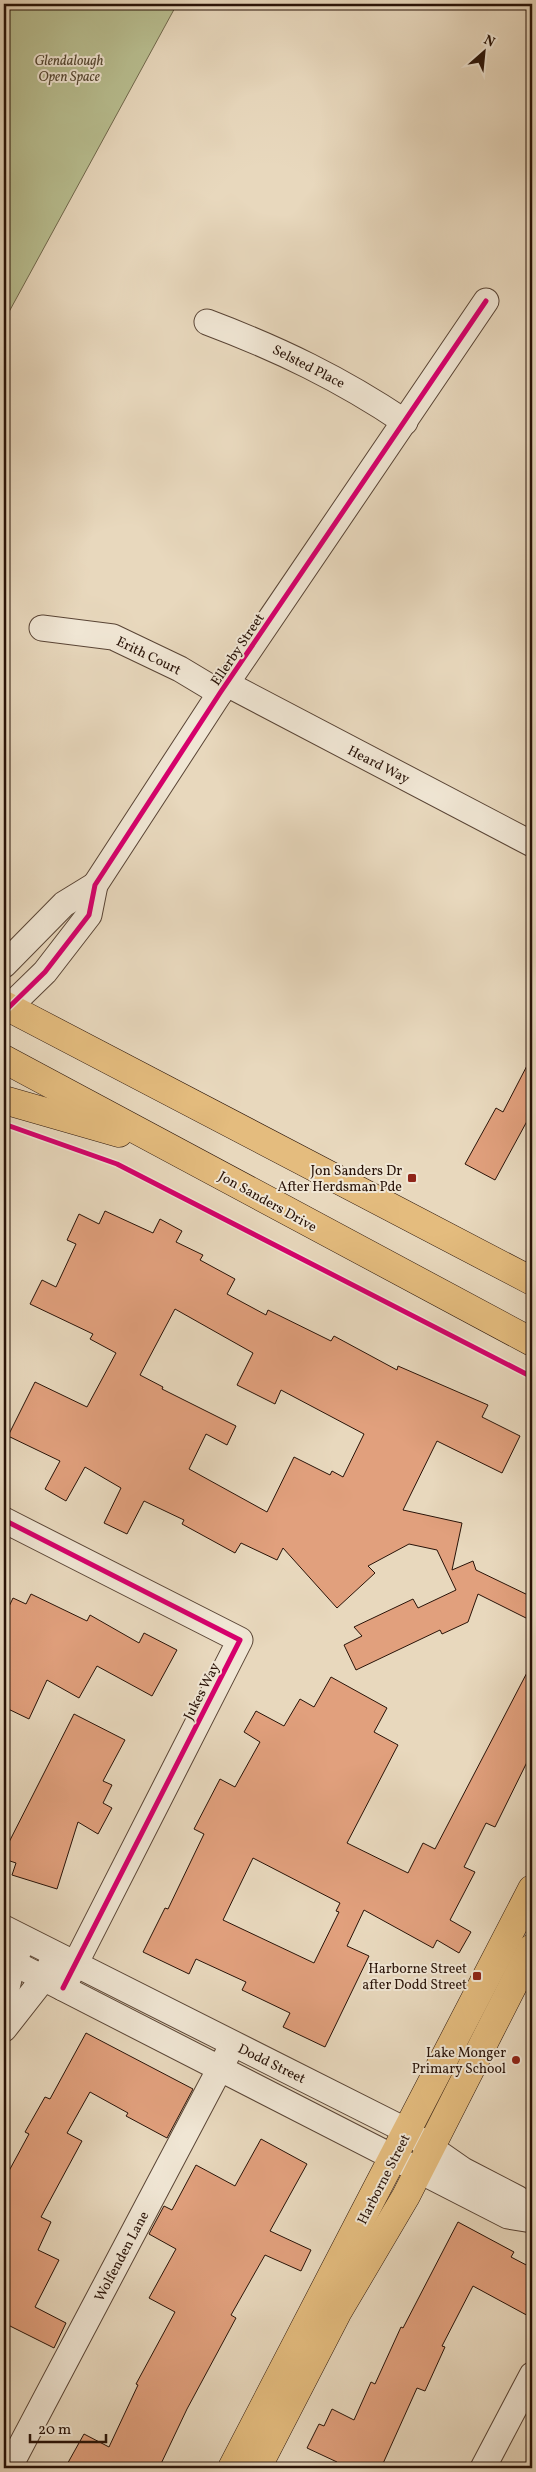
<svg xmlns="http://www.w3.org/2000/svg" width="536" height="2472" viewBox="0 0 536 2472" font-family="Vollkorn,serif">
<rect width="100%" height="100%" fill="#e8d8bd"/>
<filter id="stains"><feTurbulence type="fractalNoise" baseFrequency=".004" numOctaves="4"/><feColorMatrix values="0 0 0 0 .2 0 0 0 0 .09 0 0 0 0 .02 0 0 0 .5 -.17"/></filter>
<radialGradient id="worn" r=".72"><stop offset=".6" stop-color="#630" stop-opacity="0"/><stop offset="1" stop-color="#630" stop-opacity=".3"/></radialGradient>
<polygon fill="#b8be90" stroke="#70684c" points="4,4 177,4 4,321"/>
<g fill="#e1a07d" stroke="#291308" fill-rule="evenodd">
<polygon points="532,1056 532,1112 495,1180 465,1164 496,1108 503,1112"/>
<path d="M105 1211 153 1233 160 1219 182 1231 176 1242 203 1255 200 1260 235 1279 227 1294 266 1315 268 1310 331 1341 334 1336 397 1370 398 1366 488 1405 482 1417 520 1436 502 1473 437 1441 403 1510 462 1523 452 1570 473 1561 476 1570 532 1597V1621L478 1594 468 1622 442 1634 440 1630 356 1670 344 1645 362 1636 354 1627 413 1599 418 1608 456 1590 437 1550 409 1544 368 1566 375 1573 337 1608 283 1548 277 1560 241 1543 235 1553 182 1524 184 1520 144 1501 127 1534 104 1523 121 1488 85 1467 66 1501 45 1489 60 1461 8 1436 35 1382 87 1407 116 1353 90 1339 93 1334 30 1304 42 1280 56 1287 76 1244 67 1240 79 1214 99 1224ZM175 1309 253 1353 237 1385 275 1404 281 1390 364 1434 343 1477 332 1471 330 1475 294 1457 267 1512 189 1469 206 1434 227 1445 236 1426 162 1389 163 1387 140 1375Z"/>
<polygon points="31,1594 87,1621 90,1615 139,1643 144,1633 177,1650 152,1696 97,1666 79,1698 47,1680 29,1719 4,1707 4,1617 13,1598 26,1604"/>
<path d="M532 1663V1752L495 1827 486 1823 464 1867 475 1872 450 1920 471 1932 459 1953 437 1940 433 1948 364 1910 347 1946 369 1956 325 2047 283 2027 290 2013 242 1990 246 1982 196 1959 189 1974 143 1952 165 1908 168 1909 204 1834 194 1829 220 1779 235 1787 260 1742 244 1732 256 1711 284 1726 300 1699 314 1707 331 1677 387 1708 374 1732 398 1745 347 1843 408 1873 423 1843 435 1849ZM253 1858 340 1903 336 1911 339 1912 314 1963 223 1920Z"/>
<polygon points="74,1714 125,1740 103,1781 112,1785 103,1803 112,1808 98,1834 78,1822 57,1889 12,1875 16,1863 4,1859 4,1852"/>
<polygon points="86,2033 193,2089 167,2138 126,2116 128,2113 90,2092 67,2133 82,2141 41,2217 51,2222 38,2250 59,2260 35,2307 66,2323 54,2348 4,2323 4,2180 29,2134 25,2132 45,2097 50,2099"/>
<polygon points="261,2139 307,2164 270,2231 311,2250 301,2271 265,2255 231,2315 236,2318 187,2409 159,2468 65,2468 84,2434 109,2447 138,2385 136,2384 175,2312 149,2298 176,2249 149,2234 164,2206 172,2210 196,2165 235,2186"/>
<polygon points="458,2222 514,2252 511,2257 532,2268 532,2318 473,2286 442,2346 445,2347 425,2391 417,2388 381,2468 335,2468 337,2462 307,2448 319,2424 324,2426 332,2409 354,2420 371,2382 375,2384 401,2327 403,2328"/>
</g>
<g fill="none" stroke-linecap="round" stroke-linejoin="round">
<defs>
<g id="minor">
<path d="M207 322C279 349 341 379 405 422"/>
<polyline points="42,628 113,637 180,669 220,693"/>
<polyline points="227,684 532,844"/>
<polyline points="4,965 64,904 95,885"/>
<polyline points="9,1007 45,972 89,915 95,885 220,693 486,301"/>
<polyline points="4,1520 240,1640 63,1988"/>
<polyline points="4,1928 407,2131 463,2170 517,2198 532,2211"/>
<polyline points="4,1958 508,2216 532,2220"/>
<polyline points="4,2001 13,1962 20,1948"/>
<polyline points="4,2029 44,1978 51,1964"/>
<polyline points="9,2468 227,2055"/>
<polyline points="483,2468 532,2375"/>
</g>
<g id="major">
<polyline points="4,1005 532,1281"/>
<polyline points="4,1059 532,1342"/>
<polyline points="4,1100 119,1133"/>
<polyline points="232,2468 532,1889"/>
<polyline points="257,2468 337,2313 406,2196 532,1948"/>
</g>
</defs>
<use href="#minor" stroke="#594435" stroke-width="27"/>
<use href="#major" stroke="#291308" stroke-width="29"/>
<use href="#minor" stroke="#f0e6d4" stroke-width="25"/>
<use href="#major" stroke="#e4bc7e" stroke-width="28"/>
<defs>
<g id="cycleway">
<polyline points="4,1012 45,972 89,915 95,885 220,693 486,301"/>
<polyline points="4,1124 117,1164 532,1377"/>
<polyline points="4,1520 240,1640 63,1988"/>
</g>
</defs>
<use href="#cycleway" stroke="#f0e6d4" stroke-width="8"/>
<use href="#cycleway" stroke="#d6006c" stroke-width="5"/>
</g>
<g fill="#8f2418" stroke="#f0e6d4" stroke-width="2">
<rect x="407" y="1173" width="10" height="10" rx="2.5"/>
<rect x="472" y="1971" width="10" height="10" rx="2.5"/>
<circle cx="516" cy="2060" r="5"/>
</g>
<g text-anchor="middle" stroke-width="4" stroke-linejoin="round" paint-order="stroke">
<g font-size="14" font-style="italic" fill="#544631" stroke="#f0e6d4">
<text x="69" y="65">Glendalough<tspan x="69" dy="16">Open Space</tspan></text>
</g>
<g font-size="14" fill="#291308" stroke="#f0e6d4">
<text transform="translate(309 366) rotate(27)" y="5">Selsted Place</text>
<text transform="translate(237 649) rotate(-56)" y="5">Ellerby Street</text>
<text transform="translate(149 655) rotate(26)" y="5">Erith Court</text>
<text transform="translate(379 764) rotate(27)" y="5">Heard Way</text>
<text transform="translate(268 1201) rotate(29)" y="5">Jon Sanders Drive</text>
<text transform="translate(201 1691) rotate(-63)" y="5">Jukes Way</text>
<text transform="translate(272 2063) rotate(26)" y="5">Dodd Street</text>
<text transform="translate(383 2179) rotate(-63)" y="5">Harborne Street</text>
<text transform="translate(121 2256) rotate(-62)" y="5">Wolfenden Lane</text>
</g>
<g font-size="14" fill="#291308" stroke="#f0e6d4" text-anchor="end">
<text x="402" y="1175">Jon Sanders Dr<tspan x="402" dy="16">After Herdsman Pde</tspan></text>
<text x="467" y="1973">Harborne Street<tspan x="467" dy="16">after Dodd Street</tspan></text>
<text x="506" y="2057">Lake Monger<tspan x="506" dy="16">Primary School</tspan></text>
</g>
</g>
<rect width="536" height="2472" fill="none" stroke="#e8d8bd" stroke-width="20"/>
<rect x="5" y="5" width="526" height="2462" fill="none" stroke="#291308" stroke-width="2.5"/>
<rect x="10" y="10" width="516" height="2452" fill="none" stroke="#291308"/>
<g transform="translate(484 52) rotate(27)" stroke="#f0e6d4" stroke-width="4" paint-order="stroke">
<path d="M0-4L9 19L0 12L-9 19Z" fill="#291308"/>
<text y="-8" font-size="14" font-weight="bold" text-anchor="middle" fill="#291308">N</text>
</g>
<path d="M30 2434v8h76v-8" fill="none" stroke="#291308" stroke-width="2.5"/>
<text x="38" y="2434" font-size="15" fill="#291308" stroke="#f0e6d4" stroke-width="4" paint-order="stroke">20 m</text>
<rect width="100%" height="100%" filter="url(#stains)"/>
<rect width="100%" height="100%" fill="url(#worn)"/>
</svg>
